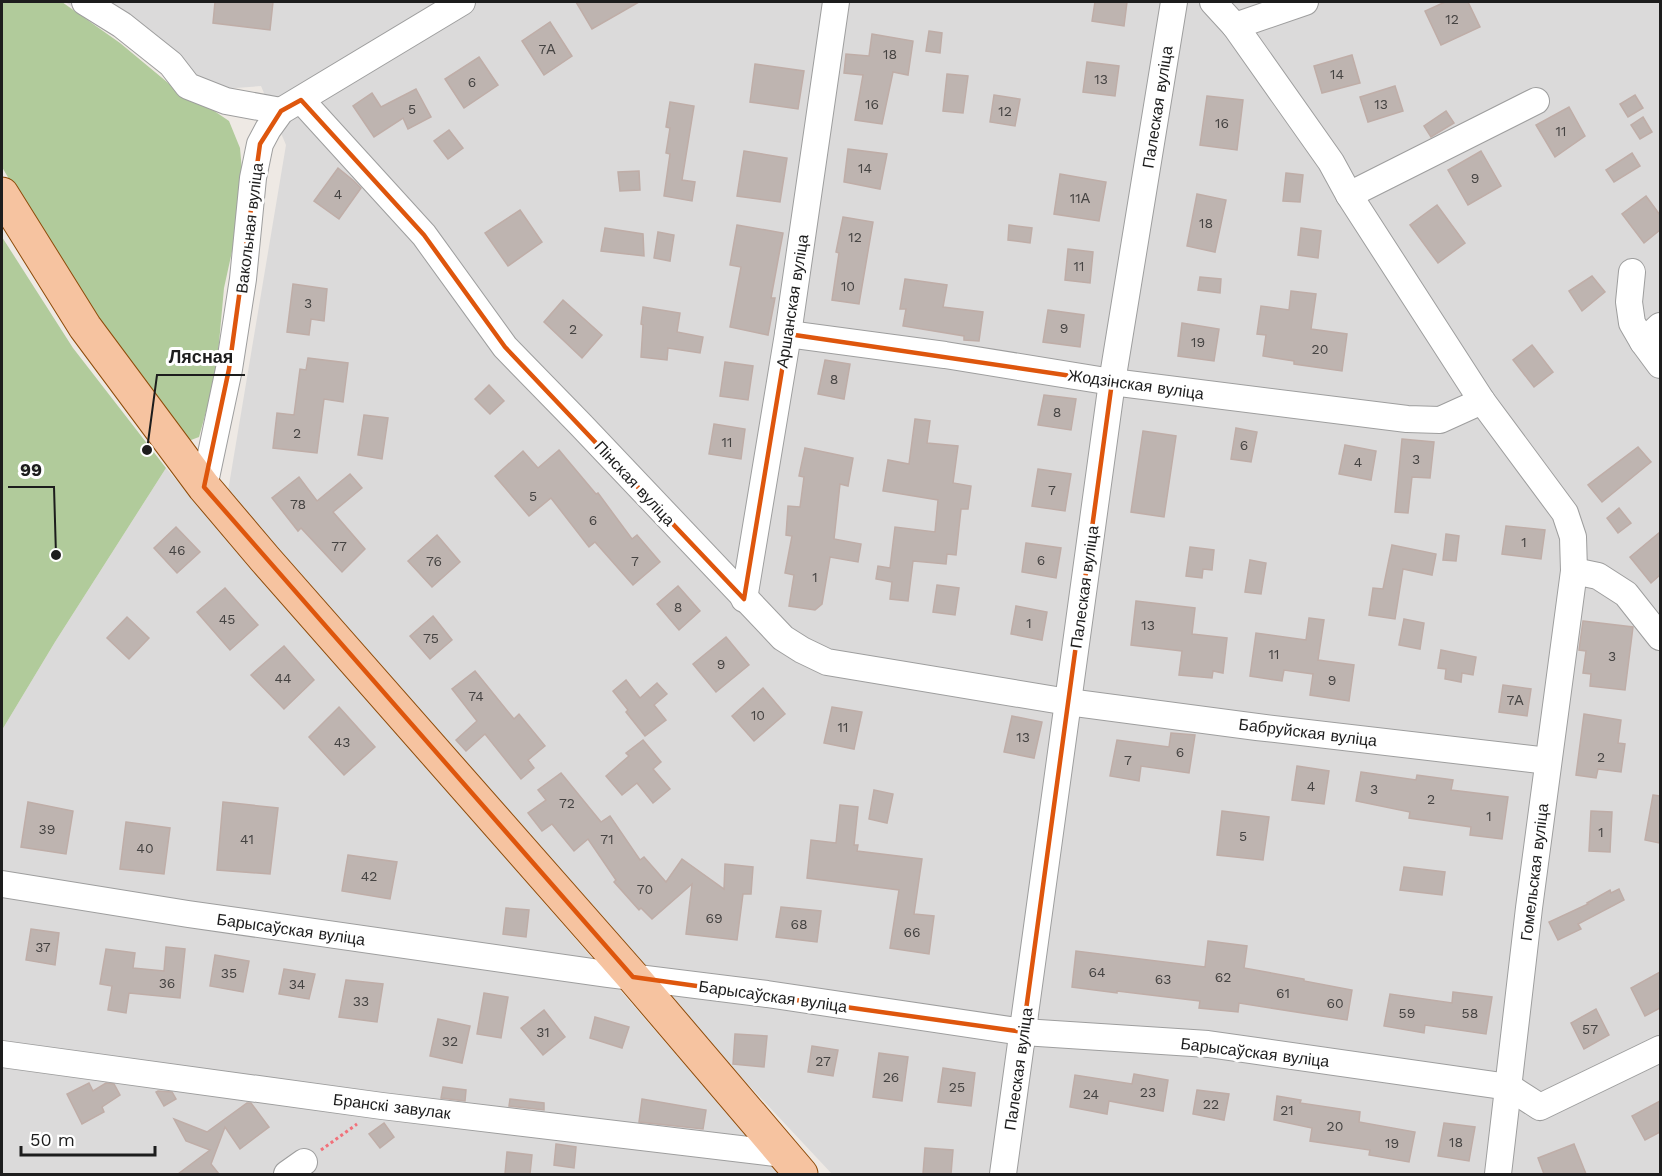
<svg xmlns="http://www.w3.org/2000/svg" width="1662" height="1176" viewBox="0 0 1662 1176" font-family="'Work Sans',sans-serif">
<rect width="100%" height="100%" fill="#eee9e4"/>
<g fill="#dbdada">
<polygon points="65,2 1660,2 1660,1174 832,1174 668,999 228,491 286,145 261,86 209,90 190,83"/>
<polygon points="166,468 780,1174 2,1174 2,730 55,642"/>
</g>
<g fill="#b1cb9b">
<polygon points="2,2 62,2 120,43 173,87 204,104 229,121 240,148 243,183 238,224 224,288 216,376 199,437 191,440 180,434 97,330 2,167"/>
<polygon points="2,237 73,348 166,468 55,642 2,730"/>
</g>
<g fill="#beb4b0" stroke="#bfada7" stroke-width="1.5">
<polygon points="215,2 273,2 270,30 213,23"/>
<polygon points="576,2 639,2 592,29"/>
<polygon points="1095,2 1127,2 1124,26 1092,21"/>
<polygon points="1445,2 1468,2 1480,27 1441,45 1425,11"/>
<polygon points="550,22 572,56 544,75 522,41"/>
<polygon points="929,31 942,33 940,53 926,51"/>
<polygon points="872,34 913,41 908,75 893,72 882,124 855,120 863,75 844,73 846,54 869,56"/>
<polygon points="1352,55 1360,83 1322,93 1314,66"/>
<polygon points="479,57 498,85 464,108 445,79"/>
<polygon points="1087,62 1119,66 1115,96 1083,92"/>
<polygon points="755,64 804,71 798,109 750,102"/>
<polygon points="947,74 968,76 963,113 943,111"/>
<polygon points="1395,86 1403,111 1368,122 1360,97"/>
<polygon points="416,89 431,117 408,129 403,118 374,137 353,106 372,93 381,107"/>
<polygon points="994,95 1020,99 1015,126 990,122"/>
<polygon points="1635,95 1643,108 1628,117 1620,104"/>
<polygon points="1207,96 1243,100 1237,150 1200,145"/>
<polygon points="670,102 694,106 682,180 695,182 692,201 664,196 670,154 666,153 670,128 666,127"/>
<polygon points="1569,107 1585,136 1555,157 1536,125"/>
<polygon points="1446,111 1454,123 1431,137 1424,126"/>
<polygon points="1643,117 1652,132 1640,139 1631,125"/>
<polygon points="449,130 463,148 448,159 434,141"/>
<polygon points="848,149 887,154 880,189 844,182"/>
<polygon points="744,151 787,158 780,202 737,196"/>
<polygon points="1481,151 1501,186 1468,205 1448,170"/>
<polygon points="1632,153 1640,166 1614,182 1606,170"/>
<polygon points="338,168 354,181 361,188 339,219 314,201"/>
<polygon points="639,171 640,190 620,191 618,172"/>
<polygon points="1286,173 1303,175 1300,202 1283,201"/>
<polygon points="1060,174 1106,182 1099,221 1054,214"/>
<polygon points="1197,194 1226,200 1215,252 1187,246"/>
<polygon points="1646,196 1660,215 1660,230 1644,243 1622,214"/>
<polygon points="1437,205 1465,243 1438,263 1410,225"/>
<polygon points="520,210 542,242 508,266 485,233"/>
<polygon points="843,217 873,222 859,304 832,300 839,253 836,252"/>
<polygon points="737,225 783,233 771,298 775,298 768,335 730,327 741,267 730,265"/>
<polygon points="1009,225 1032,228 1030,243 1008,240"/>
<polygon points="605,228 643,234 644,256 601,251"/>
<polygon points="1301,228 1321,231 1318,258 1298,255"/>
<polygon points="658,232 674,235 670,261 654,258"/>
<polygon points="1068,249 1093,252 1090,283 1065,280"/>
<polygon points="1592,276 1605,292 1582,311 1569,291"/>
<polygon points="1200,277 1221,279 1220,293 1198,290"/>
<polygon points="905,279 947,285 943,307 983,312 979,341 964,340 964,336 903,326 906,309 900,309"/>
<polygon points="293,284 327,289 324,321 311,319 309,335 287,332"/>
<polygon points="1291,291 1316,294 1311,329 1347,334 1342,371 1294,364 1294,361 1263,356 1266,335 1257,334 1261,306 1289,310"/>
<polygon points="563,300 602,335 582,358 544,322"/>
<polygon points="643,307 680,313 677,332 703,337 700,353 668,348 667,360 641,357 643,325 641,324"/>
<polygon points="1048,310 1084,315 1080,347 1043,342"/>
<polygon points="1182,323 1219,329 1214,361 1178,356"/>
<polygon points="1532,345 1553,372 1534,387 1513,360"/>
<polygon points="308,358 348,363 343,402 324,399 317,453 273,448 277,413 294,415 300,369 306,370"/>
<polygon points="825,360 850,364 844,399 818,394"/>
<polygon points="725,362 753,366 748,400 720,396"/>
<polygon points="489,385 504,401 490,414 475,399"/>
<polygon points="1044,395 1076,399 1071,430 1038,425"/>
<polygon points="364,415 388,418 382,459 358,455"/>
<polygon points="915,419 930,421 927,443 958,446 953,483 971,486 968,509 961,509 956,555 947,554 946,564 913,561 908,601 890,599 892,582 876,579 878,566 890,568 895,527 935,532 938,500 883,491 888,460 909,464"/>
<polygon points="714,424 745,429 741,459 709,454"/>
<polygon points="1236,428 1257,432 1251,462 1231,459"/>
<polygon points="1143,431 1176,436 1164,517 1131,512"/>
<polygon points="1402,439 1434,442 1430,478 1412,477 1408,513 1395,512"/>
<polygon points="1345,445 1376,451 1371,480 1339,474"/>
<polygon points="1638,447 1651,462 1602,502 1588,485"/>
<polygon points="805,448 853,458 848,486 840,484 834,539 861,544 858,562 830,557 822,604 815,610 789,606 794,575 785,573 792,536 786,535 788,506 800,507 804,477 799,476"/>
<polygon points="559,450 596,494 598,493 632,539 637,535 660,562 633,585 595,542 589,547 551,498 529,516 495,476 523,451 538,468"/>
<polygon points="1038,469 1071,474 1065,511 1032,506"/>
<polygon points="350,474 362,488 333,512 365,549 342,572 301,528 298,531 272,498 299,477 317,501"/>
<polygon points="1619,508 1631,523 1618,533 1607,518"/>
<polygon points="1506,526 1545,530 1541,559 1502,554"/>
<polygon points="176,527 200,552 177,573 154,548"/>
<polygon points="1660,532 1660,575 1651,583 1630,557"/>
<polygon points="1446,534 1459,536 1456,561 1443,560"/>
<polygon points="437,535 460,562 432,587 408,561"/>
<polygon points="1026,543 1061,548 1056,578 1022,572"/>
<polygon points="1392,545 1436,554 1432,575 1403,569 1395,619 1369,615 1373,588 1383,589"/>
<polygon points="1190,547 1214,550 1212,570 1203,569 1202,578 1186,576"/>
<polygon points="1250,560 1266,563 1261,594 1245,592"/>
<polygon points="937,585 959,588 955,615 933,612"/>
<polygon points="678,586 700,611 679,630 657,604"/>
<polygon points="225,588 258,625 230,650 197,612"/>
<polygon points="1136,601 1195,608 1192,634 1227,638 1223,673 1213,671 1212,678 1179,675 1182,651 1131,645"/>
<polygon points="1016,606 1047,612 1042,640 1011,634"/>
<polygon points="433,616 452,640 430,659 410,636"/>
<polygon points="127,617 149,638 129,659 107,638"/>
<polygon points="1309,618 1324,620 1318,660 1354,665 1349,701 1310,695 1313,674 1284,670 1282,681 1250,676 1256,633 1306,640"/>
<polygon points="1404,619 1424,623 1420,649 1399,645"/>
<polygon points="1583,621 1633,627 1625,690 1590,686 1591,674 1583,673 1586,651 1579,650"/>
<polygon points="726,637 749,665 716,692 693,664"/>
<polygon points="284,646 314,680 284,709 251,675"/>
<polygon points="1441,650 1476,657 1473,675 1462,673 1461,682 1445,679 1446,669 1438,668"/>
<polygon points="475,671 514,719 519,714 545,746 528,760 534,768 521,779 485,734 466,751 456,740 477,721 452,689"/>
<polygon points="626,680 640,698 657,683 667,694 654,705 666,720 645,736 626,712 628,710 613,691"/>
<polygon points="1503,685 1531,689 1527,716 1499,712"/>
<polygon points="763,688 785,714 754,741 732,716"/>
<polygon points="339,707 375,747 344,775 309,737"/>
<polygon points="832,707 862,712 854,749 824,743"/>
<polygon points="1584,714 1621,720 1618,743 1625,744 1621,772 1598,769 1596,778 1576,775"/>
<polygon points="1012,716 1042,722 1034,758 1004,752"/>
<polygon points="1171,733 1195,735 1189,773 1141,766 1139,781 1110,776 1117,740 1169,747"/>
<polygon points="643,740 661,762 653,769 670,789 653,803 637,783 622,795 606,776 629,756 626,753"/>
<polygon points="1297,766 1329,771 1324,804 1292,800"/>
<polygon points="1361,772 1416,780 1417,775 1453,780 1451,790 1508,797 1502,839 1470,835 1471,827 1409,818 1410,812 1356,801"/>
<polygon points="561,773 601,822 610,816 640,860 644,857 666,882 682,859 724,889 725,864 753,867 751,894 743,894 737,940 686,934 692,884 652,919 641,908 639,910 614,882 616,880 588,839 574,851 552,824 542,831 528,813 546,800 538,790"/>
<polygon points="874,790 893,794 887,823 869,819"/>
<polygon points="1653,795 1660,796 1660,843 1645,840"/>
<polygon points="28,802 73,811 66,854 21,847"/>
<polygon points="223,802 278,808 270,874 217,870"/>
<polygon points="840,805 858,807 854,845 858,845 857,851 922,859 914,914 934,916 929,954 890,948 899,890 807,878 811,840 836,843"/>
<polygon points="1222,811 1269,817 1263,860 1217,855"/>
<polygon points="1591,811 1612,812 1610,852 1589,851"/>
<polygon points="126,822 170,828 164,874 120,869"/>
<polygon points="348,855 397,862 390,899 342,891"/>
<polygon points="1404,867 1445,872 1442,895 1400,890"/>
<polygon points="1619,889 1624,900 1578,924 1581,929 1558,940 1549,922 1588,904 1587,903 1610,890 1611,893"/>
<polygon points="781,907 821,911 817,942 776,937"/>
<polygon points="506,908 529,910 526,937 503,934"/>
<polygon points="31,929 59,933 55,965 26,960"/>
<polygon points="1208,941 1247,946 1244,968 1304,979 1304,981 1352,990 1347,1020 1239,1003 1238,1012 1199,1008 1200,1001 1117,991 1117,993 1072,987 1076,951 1205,967"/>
<polygon points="166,947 185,949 180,998 129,993 126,1013 108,1010 112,986 100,984 106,949 135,953 133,968 164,971"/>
<polygon points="215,955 249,961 243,992 210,986"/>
<polygon points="284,969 315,974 309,999 279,994"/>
<polygon points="1660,972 1660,1008 1645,1016 1631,988"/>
<polygon points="346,980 383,984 377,1022 339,1017"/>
<polygon points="1453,992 1492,997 1486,1034 1425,1025 1424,1033 1384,1026 1390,994 1452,1003"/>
<polygon points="484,993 508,997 501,1038 477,1034"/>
<polygon points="1596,1009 1609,1035 1584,1049 1571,1023"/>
<polygon points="544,1010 565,1037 543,1055 521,1028"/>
<polygon points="595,1017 629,1027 622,1048 590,1038"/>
<polygon points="438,1019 470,1026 462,1063 430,1056"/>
<polygon points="735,1034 767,1036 764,1067 733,1064"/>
<polygon points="812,1046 838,1050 833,1076 808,1072"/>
<polygon points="879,1053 908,1057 902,1101 873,1097"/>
<polygon points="943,1068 975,1073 971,1106 938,1102"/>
<polygon points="1134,1074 1168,1080 1163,1111 1109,1101 1107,1114 1070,1107 1075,1075 1132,1084"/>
<polygon points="89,1083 93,1091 106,1083 114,1084 120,1095 102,1107 104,1112 82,1124 67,1094"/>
<polygon points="443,1087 466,1090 465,1101 441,1098"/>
<polygon points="1197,1090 1229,1094 1224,1120 1193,1114"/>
<polygon points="158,1091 172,1092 176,1099 164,1106 156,1092"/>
<polygon points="1277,1096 1301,1100 1300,1103 1360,1112 1359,1122 1415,1132 1409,1162 1369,1155 1370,1150 1310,1141 1312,1128 1274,1120"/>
<polygon points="510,1099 544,1103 544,1110 509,1106"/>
<polygon points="642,1099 706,1110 703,1129 639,1122"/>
<polygon points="1660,1101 1660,1132 1645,1140 1632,1116"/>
<polygon points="247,1103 251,1103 269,1127 240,1149 225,1127 211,1164 219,1174 178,1174 210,1150 186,1141 174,1119 207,1132"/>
<polygon points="384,1123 394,1137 380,1148 369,1134"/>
<polygon points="1444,1123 1475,1127 1469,1161 1438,1156"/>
<polygon points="556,1144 576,1147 574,1168 554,1165"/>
<polygon points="1574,1144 1586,1174 1544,1174 1538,1158"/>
<polygon points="925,1148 953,1150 951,1174 923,1174"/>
<polygon points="507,1152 532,1155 530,1174 505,1174"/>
</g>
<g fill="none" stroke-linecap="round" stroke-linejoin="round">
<defs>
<g id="minor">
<polyline points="85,2 122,25 171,64 188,86 226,101 281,111"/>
<polyline points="1213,2 1235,26 1331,162 1349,195 1482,401 1565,513 1573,537 1574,571 1529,908 1498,1174"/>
<polyline points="1235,26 1305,2"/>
<polyline points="301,100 424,235 505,347 581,425 783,638 802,650 827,662 1068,702 1257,727 1548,761"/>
<polyline points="1349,195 1536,101"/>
<polyline points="1632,272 1629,302 1632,323 1643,342"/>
<polyline points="1660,326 1643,342 1660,365"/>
<polyline points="788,334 945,355 1112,382 1407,419 1440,420 1482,401"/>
<polyline points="204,487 229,369 243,279 253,178 260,144 268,129 281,111 462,2"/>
<polyline points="1574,571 1598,576 1626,594 1660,637"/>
<polyline points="744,599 788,334 836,2"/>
<polyline points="2,884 188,914 607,974 767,994 1023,1032 1208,1044 1509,1087 1540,1107 1660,1049"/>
<polyline points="2,1054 382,1106 783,1154"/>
<polyline points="287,1174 304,1162"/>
<polyline points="1003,1174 1112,382 1174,2"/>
</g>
<polyline id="major" points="2,194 85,327 204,487 265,559 633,977 801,1174"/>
</defs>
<use href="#minor" stroke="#9e9e9e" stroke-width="28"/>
<use href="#major" stroke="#8e4b09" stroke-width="35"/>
<polyline stroke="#f1717a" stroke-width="3" stroke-dasharray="3 3" stroke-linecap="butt" points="321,1150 357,1124"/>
<use href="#minor" stroke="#fff" stroke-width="26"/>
<use href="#major" stroke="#f6c3a0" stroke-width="33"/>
</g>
<path fill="none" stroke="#de560d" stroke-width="4.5" stroke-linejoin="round" d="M301 100 424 235 505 347 744 599 788 334 1112 382 1023 1032 633 977 204 487 229 369 260 144 281 111Z"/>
<g text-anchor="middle" stroke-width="6" stroke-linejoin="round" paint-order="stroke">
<g font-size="14" fill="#454342">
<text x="1452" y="24">12</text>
<text x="547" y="54">7А</text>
<text x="890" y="59">18</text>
<text x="1337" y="79">14</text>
<text x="1101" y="84">13</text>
<text x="472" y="87">6</text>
<text x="872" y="109">16</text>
<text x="1381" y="109">13</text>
<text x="412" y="114">5</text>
<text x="1005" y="116">12</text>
<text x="1222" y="128">16</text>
<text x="1561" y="136">11</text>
<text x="865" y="173">14</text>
<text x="1475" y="183">9</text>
<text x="338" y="199">4</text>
<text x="1080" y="203">11А</text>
<text x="1206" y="228">18</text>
<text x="855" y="242">12</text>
<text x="1079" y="271">11</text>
<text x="848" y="291">10</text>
<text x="308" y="308">3</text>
<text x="1064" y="333">9</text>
<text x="573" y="334">2</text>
<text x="1198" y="347">19</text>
<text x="1320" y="354">20</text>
<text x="834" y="384">8</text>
<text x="1057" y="417">8</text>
<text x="297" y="438">2</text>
<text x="727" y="447">11</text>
<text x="1244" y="450">6</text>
<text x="1416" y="464">3</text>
<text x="1358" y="467">4</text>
<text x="1052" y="495">7</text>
<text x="533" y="501">5</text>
<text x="298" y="509">78</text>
<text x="593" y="525">6</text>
<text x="1524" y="547">1</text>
<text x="339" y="551">77</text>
<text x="177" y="555">46</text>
<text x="1041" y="565">6</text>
<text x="434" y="566">76</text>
<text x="635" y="566">7</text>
<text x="815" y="582">1</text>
<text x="678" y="612">8</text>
<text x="227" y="624">45</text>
<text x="1029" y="628">1</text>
<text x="1148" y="630">13</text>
<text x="431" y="643">75</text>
<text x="1274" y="659">11</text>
<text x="1612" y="661">3</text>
<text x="721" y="669">9</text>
<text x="283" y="683">44</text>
<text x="1332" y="685">9</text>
<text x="476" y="701">74</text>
<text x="1515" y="705">7А</text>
<text x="758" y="720">10</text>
<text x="843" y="732">11</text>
<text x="1023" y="742">13</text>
<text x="342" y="747">43</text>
<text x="1180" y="757">6</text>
<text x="1601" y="762">2</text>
<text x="1128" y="765">7</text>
<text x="1311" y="791">4</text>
<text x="1374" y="794">3</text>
<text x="1431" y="804">2</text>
<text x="567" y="808">72</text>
<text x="1489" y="821">1</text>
<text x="47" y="834">39</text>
<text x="1601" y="837">1</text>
<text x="1243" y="841">5</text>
<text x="247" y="844">41</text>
<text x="607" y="844">71</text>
<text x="145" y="853">40</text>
<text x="369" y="881">42</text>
<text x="645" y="894">70</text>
<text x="714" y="923">69</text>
<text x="799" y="929">68</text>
<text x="912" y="937">66</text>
<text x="43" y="952">37</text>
<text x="1097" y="977">64</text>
<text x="229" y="978">35</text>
<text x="1223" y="982">62</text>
<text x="1163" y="984">63</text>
<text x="167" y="988">36</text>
<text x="297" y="989">34</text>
<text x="1283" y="998">61</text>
<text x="361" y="1006">33</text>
<text x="1335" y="1008">60</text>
<text x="1407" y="1018">59</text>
<text x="1470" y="1018">58</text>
<text x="1590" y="1034">57</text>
<text x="543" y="1037">31</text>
<text x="450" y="1046">32</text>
<text x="823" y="1066">27</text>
<text x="891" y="1082">26</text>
<text x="957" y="1092">25</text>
<text x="1148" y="1097">23</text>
<text x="1091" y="1099">24</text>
<text x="1211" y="1109">22</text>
<text x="1287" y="1115">21</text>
<text x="1335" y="1131">20</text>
<text x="1456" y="1147">18</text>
<text x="1392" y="1148">19</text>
</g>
<g font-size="16" fill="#1d1d1d" stroke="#fff">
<text transform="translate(1157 107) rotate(-81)" y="6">Палеская вуліца</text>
<text transform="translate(249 228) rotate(-83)" y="6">Вакольная вуліца</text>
<text transform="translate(792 301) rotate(-81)" y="6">Аршанская вуліца</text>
<text transform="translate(1136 384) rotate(8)" y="6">Жодзінская вуліца</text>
<text transform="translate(635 483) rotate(47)" y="6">Пінская вуліца</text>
<text transform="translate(1084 587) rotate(-82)" y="6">Палеская вуліца</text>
<text transform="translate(1308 732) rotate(7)" y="6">Бабруйская вуліца</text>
<text transform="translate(1534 872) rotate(-83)" y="6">Гомельская вуліца</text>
<text transform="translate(291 929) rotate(8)" y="6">Барысаўская вуліца</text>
<text transform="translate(773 996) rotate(8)" y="6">Барысаўская вуліца</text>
<text transform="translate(1255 1052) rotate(7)" y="6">Барысаўская вуліца</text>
<text transform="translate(1018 1069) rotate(-82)" y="6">Палеская вуліца</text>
<text transform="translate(392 1106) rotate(7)" y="6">Бранскі завулак</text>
</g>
</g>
<path fill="none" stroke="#1d1d1d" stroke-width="2" d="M147 450L157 375H245M56 555L54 487H8"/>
<g fill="#1d1d1d" stroke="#fff" stroke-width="2">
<circle cx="147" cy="450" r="6"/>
<circle cx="56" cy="555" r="6"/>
</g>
<g font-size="18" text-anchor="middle" font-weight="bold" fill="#1d1d1d" stroke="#fff" stroke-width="6" stroke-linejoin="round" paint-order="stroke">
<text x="201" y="363">Лясная</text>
<text x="31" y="476">99</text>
</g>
<rect width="1662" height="1176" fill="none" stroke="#1d1d1d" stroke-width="6"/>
<path d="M21 1146v9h134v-9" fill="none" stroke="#1d1d1d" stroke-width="3"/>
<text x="30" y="1146" font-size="18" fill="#1d1d1d" stroke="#ffffff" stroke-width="4.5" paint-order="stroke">50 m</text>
</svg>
